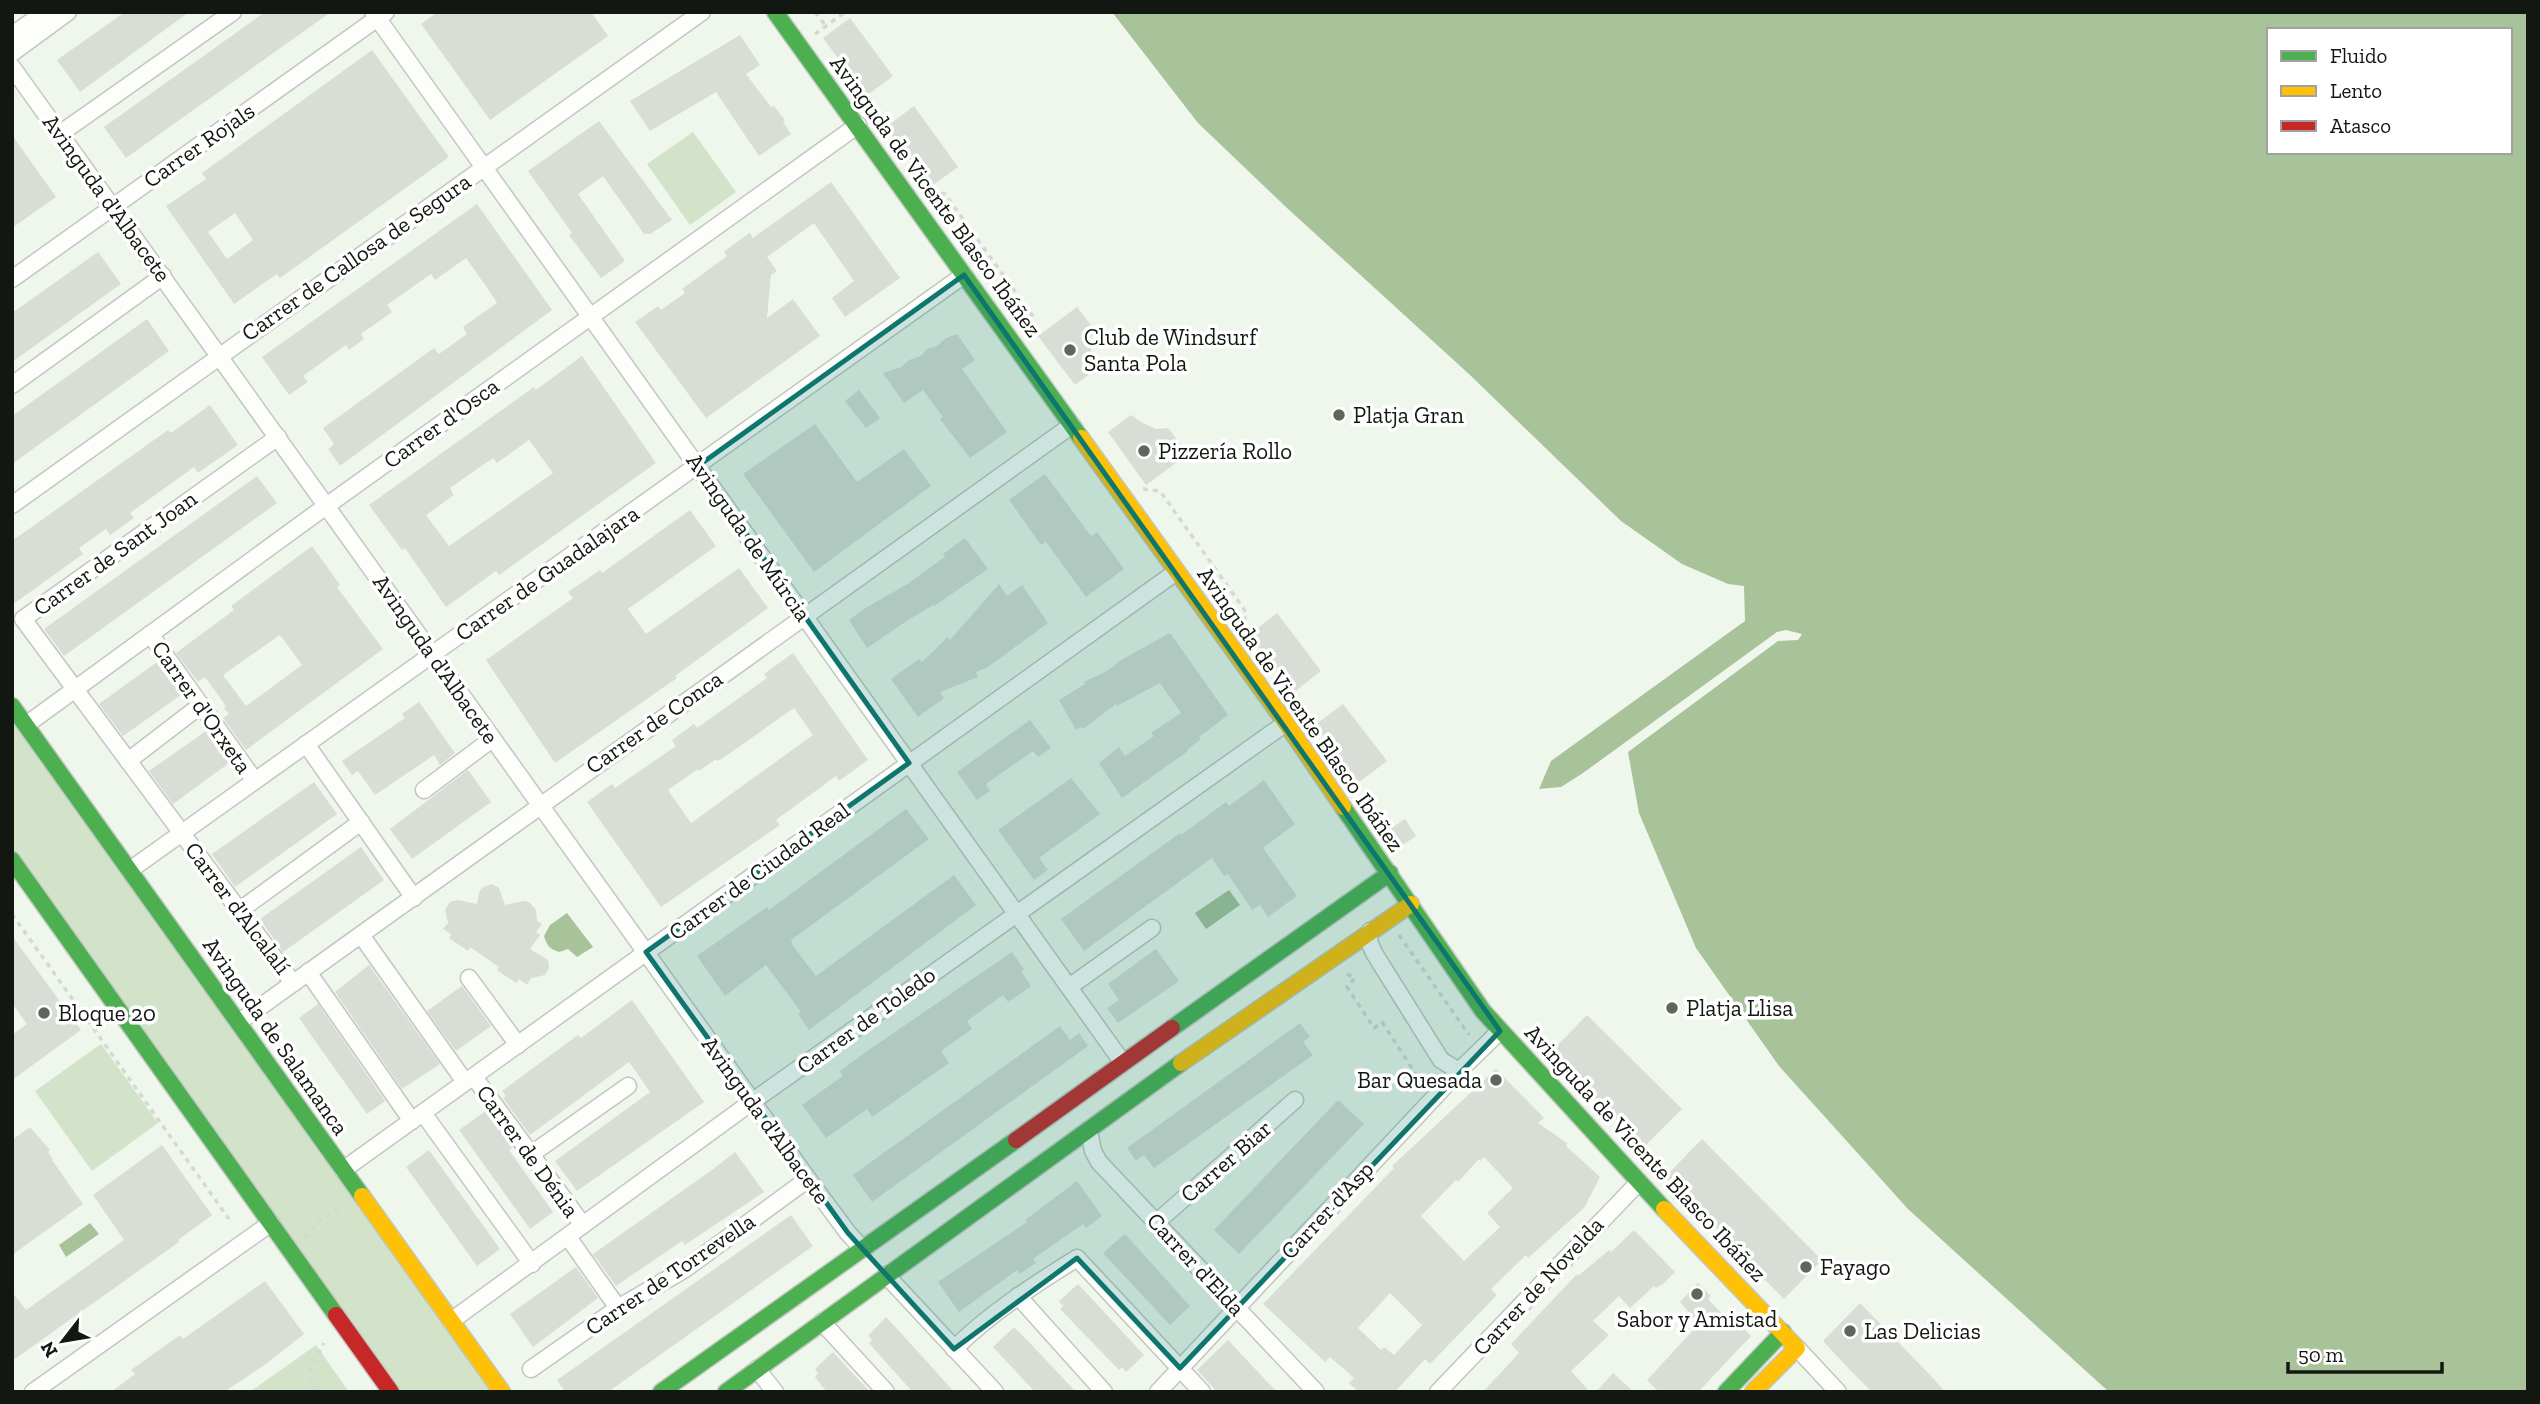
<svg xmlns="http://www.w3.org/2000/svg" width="2540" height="1404" viewBox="0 0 2540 1404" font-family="'Zilla Slab',serif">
<rect width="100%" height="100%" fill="#eff7ec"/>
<g fill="#d2e3ca">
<polygon points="693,132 736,192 690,225 647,164"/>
<polygon points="12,719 491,1392 400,1392 12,849"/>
<polygon points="101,1044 158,1123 92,1171 35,1091"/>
<polygon points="316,1345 349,1392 251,1392 251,1391"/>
</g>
<g fill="#a8c29a" fill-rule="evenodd">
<path d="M1112 12H2528V1392H2109L1908 1209 1779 1066 1696 948 1639 813 1628 752 1778 641 1798 640 1802 634 1786 630 1777 632 1583 773 1561 787 1539 789 1551 761 1745 621 1744 586 1728 584 1682 564 1621 521 1470 375 1287 208 1198 123ZM2269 30H2510V152H2269Z"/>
<polygon points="1229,890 1240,905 1206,929 1195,913"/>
<path d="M567 913 593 947 577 957 568 949 559 952C550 949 547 946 544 936L550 925Z"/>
<polygon points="90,1223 99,1234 66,1257 59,1245"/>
</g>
<g fill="#d8ded6" fill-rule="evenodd">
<polygon points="125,12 189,12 80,92 57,60"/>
<polygon points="265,12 331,12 126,158 104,127"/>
<polygon points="438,12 591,12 608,36 490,120 421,24"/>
<polygon points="850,18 893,76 866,96 823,38"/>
<polygon points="740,35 760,65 746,74 771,107 774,106 785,120 783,122 791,134 759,156 716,92 650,131 630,101"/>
<path d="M372 50 449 157 280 278 277 274 234 304 166 206 206 179 202 173ZM235 213 253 240 227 259 208 232Z"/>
<polygon points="914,106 958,167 930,187 886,127"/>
<polygon points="599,121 672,220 650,234 644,234 603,176 578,194 625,261 601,278 569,235 572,233 528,171"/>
<polygon points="12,135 56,197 12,228"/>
<polygon points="831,182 900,278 845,317 832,298 854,281 814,223 767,257 777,271 771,275 767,318 793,299 820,336 706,418 635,322 658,306 661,310 685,293 682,289 727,256 724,252 738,241 750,233 753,238"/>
<polygon points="477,204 552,310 340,466 328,449 334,444 323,428 434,348 439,354 467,334 463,327 497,303 488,289 466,258 435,280 431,274 387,305 392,312 361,334 364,339 349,350 346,345 303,376 308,382 289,395 262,357"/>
<polygon points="98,252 121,284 12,362 12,313"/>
<polygon points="1077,307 1094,329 1090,342 1092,357 1098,368 1075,385 1038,336"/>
<polygon points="147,319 169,351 12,464 12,416"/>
<polygon points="957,334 975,360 962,369 1007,432 970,458 940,419 943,417 923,390 904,403 883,373 901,367 909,360 921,356 927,349 937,346 946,338"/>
<path d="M582 356 656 463 499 575 496 571 446 607 405 548 402 550 369 505 534 387 536 390ZM529 440 553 473 449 546 426 515 454 495 450 488 493 458 497 463Z"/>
<polygon points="859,390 880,418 866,428 845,401"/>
<polygon points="210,405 238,445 198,473 194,467 130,513 134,518 110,535 106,529 79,548 83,554 12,605 12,541 168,430 171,433"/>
<polygon points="1131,415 1141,422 1156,429 1168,428 1188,454 1146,485 1108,432"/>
<polygon points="815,424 857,482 904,449 931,486 814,572 743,474"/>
<polygon points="1045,474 1091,536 1097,532 1124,569 1086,597 1046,542 1041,545 1009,500"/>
<polygon points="257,476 277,503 64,656 44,629"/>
<polygon points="690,510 716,546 628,609 646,634 739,568 768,608 675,676 677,678 555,763 486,660 573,598 568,592 600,570 602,573"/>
<polygon points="965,538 988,569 934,606 933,605 908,620 867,648 849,620 867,607 906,585 945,557 943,554"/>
<path d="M312 546 340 585 337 587 383 649 246 750 223 718 229 714 224 708 226 706 205 677 198 682 176 653 234 610 231 606ZM280 635 302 665 246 706 223 675Z"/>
<polygon points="999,584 1007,596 1022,585 1048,623 988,667 976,672 978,677 940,692 944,698 918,717 891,679 919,659 922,662 948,637 950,640"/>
<polygon points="1277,613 1321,671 1293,693 1249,635"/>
<polygon points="1170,633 1228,715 1199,737 1201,739 1187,750 1188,751 1122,798 1099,763 1119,747 1125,756 1154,736 1151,733 1181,713 1160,683 1117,706 1116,704 1083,729 1081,727 1076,730 1059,700 1085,684 1084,682 1107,671 1121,660"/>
<path d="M793 653 868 760 839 781 836 776 776 820 780 825 661 907 587 802 612 784 615 788 676 746 672 740 694 724 697 728 767 678 764 674ZM794 708 813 735 691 823 668 790 698 769 699 771 716 759 717 761 723 758Z"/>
<polygon points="157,662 181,695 123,736 99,704"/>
<polygon points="419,702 455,753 440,765 434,755 375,795 358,771 352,775 342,761 405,718 402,714"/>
<polygon points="1343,704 1387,761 1358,783 1315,725"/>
<polygon points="1030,720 1051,748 1038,757 1033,751 986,784 990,791 977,800 957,772"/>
<polygon points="206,731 229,763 173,804 149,771"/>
<polygon points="468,770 491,802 412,859 390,829"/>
<polygon points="1071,778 1100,814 1039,858 1048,870 1034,880 998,830"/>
<polygon points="1264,780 1295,824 1263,848 1297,896 1268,917 1260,905 1252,910 1228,874 1224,876 1212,858 1084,951 1061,919 1180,833 1181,835 1226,802 1229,806"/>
<polygon points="314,782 337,814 235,887 212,854"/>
<polygon points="906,809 929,839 791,940 793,946 816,976 954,875 976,905 809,1030 798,1014 801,1012 766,965 725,996 697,956 767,907 769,910"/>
<polygon points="1405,819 1416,836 1401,846 1391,828"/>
<polygon points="361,847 384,880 283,952 260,919"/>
<polygon points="492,884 499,888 505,905 524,901 529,902 536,910 537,921 542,924 536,932 540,935 530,949 548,960 549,968 545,975 531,978 527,985 519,979 516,983 497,970 499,967 470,947 468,951 449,938 451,934 443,929 448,923 445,910 450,902 458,900 477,904 479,892 483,887"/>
<polygon points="12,936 81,1030 12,1080 12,1035 27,1024 12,1003"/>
<polygon points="1156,949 1179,981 1118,1023 1107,1008 1119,1000 1108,984"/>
<polygon points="1012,952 1024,969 1021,971 1031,986 1008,1002 1003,995 967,1021 972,1029 941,1051 949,1063 872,1117 867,1109 826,1138 802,1105 843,1076 840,1071 870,1049"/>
<polygon points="369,965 440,1064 402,1089 335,992"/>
<polygon points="462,986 491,1026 456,1051 427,1011"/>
<polygon points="632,1000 704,1102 577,1191 555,1161 650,1092 629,1062 530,1135 503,1098 506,1096 502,1091 578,1035 581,1038"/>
<polygon points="318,1004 385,1101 367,1114 299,1018"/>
<polygon points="1587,1015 1682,1109 1644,1147 1550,1053"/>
<polygon points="1300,1023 1310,1037 1303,1042 1313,1055 1154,1168 1144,1155 1136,1161 1127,1148"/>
<polygon points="1060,1026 1070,1040 1079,1033 1088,1046 872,1202 853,1175"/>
<path d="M1496 1069 1544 1118 1538 1123 1567 1143 1566 1146 1600 1177 1584 1208 1528 1258 1526 1255 1491 1289 1497 1295 1430 1364 1425 1359 1395 1392H1359L1349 1383 1354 1378 1330 1357 1325 1362 1263 1304 1394 1168 1392 1166ZM1484 1157 1513 1188 1487 1213 1500 1227 1464 1261 1421 1216 1456 1180 1458 1182 1479 1159 1481 1161ZM1390 1293 1422 1325 1394 1355 1384 1347 1381 1350 1358 1328Z"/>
<polygon points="1338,1100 1364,1124 1239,1254 1214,1230"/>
<polygon points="486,1111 513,1147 509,1150 553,1212 530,1229 459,1130"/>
<polygon points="30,1127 50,1150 48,1152 53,1159 52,1160 83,1204 12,1255 12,1140"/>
<polygon points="1702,1139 1822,1260 1784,1299 1742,1257 1744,1255 1716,1227 1665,1177"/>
<polygon points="162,1145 212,1215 178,1240 179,1242 12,1361 12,1292 26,1310 124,1240 93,1195"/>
<polygon points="429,1150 500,1249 477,1266 406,1167"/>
<polygon points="735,1152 764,1192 685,1245 682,1241 616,1286 593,1254 712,1170"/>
<polygon points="1077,1181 1102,1216 1086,1228 1083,1224 1033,1259 1036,1263 1020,1274 1017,1270 959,1312 938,1282 1027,1222 1025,1220"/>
<polygon points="791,1215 813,1246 608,1392 565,1392 557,1380"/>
<polygon points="1634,1230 1675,1272 1663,1284 1656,1288 1654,1286 1630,1308 1619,1296 1593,1321 1609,1335 1571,1371 1590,1392 1483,1392 1519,1353 1511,1344 1577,1274 1578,1276 1609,1250 1611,1252"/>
<polygon points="1125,1234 1190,1306 1170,1325 1103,1253"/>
<polygon points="576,1267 598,1298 533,1347 510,1314"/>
<polygon points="265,1281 304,1334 266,1364 224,1392 111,1392 135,1374 131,1370 180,1335 183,1339"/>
<polygon points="1698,1283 1711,1296 1708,1299 1735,1328 1739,1324 1751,1336 1698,1392 1659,1392 1647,1380 1699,1324 1680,1302"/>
<polygon points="1078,1284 1144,1355 1126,1372 1122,1367 1119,1370 1060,1309 1063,1306 1059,1301"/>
<polygon points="1860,1303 1931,1376 1945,1392 1872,1392 1849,1369 1823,1341"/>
<polygon points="886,1317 920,1354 954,1392 913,1392 890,1367 869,1343 872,1340 868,1336"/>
<polygon points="1014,1327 1030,1343 1076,1392 1035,1392 993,1347"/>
<polygon points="1228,1340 1258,1372 1277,1392 1217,1392 1197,1370"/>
<polygon points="833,1352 844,1364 870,1392 827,1392 815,1377 818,1373 815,1369"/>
<polygon points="1613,1373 1634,1392 1596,1392"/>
</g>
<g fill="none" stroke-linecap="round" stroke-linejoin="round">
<defs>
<g id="street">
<polyline points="373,12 1123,1063"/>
<polyline points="12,35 45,12"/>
<polyline points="12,53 68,12"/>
<polyline points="12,67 808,1179 848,1233 863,1249"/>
<polyline points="61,133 233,12"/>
<polyline points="12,279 386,12"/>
<polyline points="12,385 163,276"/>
<polyline points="278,437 23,619 293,983"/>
<polyline points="12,505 702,12"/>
<polyline points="150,634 255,781"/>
<polyline points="26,725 311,517 858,125"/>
<polyline points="306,744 414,898"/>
<polyline points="128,761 201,705"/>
<polyline points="424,790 492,739"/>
<polyline points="130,870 964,275"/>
<polyline points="239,911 361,822"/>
<polyline points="1370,931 1369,941 1374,953 1441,1060 1459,1071"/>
<polyline points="361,935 465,1082"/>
<polyline points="308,972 412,1121"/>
<polyline points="469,978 518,1045"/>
<polyline points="1069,987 1152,928"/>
<polyline points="239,1022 1072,425"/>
<polyline points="474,1077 583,1225"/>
<polyline points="423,1113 532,1264"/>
<polyline points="1089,1131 1093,1151 1099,1162 1316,1392"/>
<polyline points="530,1155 628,1086"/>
<polyline points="343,1170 1176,572"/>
<polyline points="1157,1222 1295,1100"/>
<polyline points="568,1237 618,1308"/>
<polyline points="886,1275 995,1392"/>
<polyline points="1018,1296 1104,1392"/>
<polyline points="451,1321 753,1101 1286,723"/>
<polyline points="822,1322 886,1392"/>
<polyline points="1797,1348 1838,1392"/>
<path d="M954 1349C990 1313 1034 1285 1077 1258L1202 1392"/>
<polyline points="531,1369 618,1308 685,1269 808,1179"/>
<polyline points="757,1369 775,1392"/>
<polyline points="33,1392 271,1223"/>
<polyline points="1158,1392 1459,1071 1500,1031"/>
<polyline points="1438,1392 1639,1182"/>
</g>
<g id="fast">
<polyline points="775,12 1081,438"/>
<polyline points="12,706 362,1196"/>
<polyline points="1343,807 1483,1011 1664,1209"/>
<polyline points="12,860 336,1315"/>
<polyline points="1172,1028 1390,873"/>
<polyline points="661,1392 1016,1140"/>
<polyline points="726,1392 1181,1063"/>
<polyline points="1726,1392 1783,1332"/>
</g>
<g id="slow">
<polyline points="1081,438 1286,723 1343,807"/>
<polyline points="1181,1063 1411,904"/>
<polyline points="362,1196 502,1392"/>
<polyline points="1664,1209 1797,1348 1753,1392"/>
</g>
<g id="jam">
<polyline points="1016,1140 1172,1028"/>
<polyline points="336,1315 391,1392"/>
</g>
</defs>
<use href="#street" stroke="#c1c7bf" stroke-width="19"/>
<use href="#fast" stroke="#c1c7bf" stroke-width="19"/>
<use href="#slow" stroke="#c1c7bf" stroke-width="19"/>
<use href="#jam" stroke="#c1c7bf" stroke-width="19"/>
<g stroke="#d6d8d5" stroke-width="3.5" stroke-dasharray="5 5" stroke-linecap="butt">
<polyline points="815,12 826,26"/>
<polyline points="815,34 845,12"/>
<polyline points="931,191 945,194 1032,315 1032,333"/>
<polyline points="1143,489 1160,491 1246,612 1244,628"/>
<polyline points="12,914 229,1219"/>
<polyline points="1399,935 1469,1035"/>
<polyline points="1347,974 1355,978 1347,987 1374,1028 1382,1022 1423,1085"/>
<path d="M305 1238C314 1225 329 1210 346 1210"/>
<polyline points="313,1392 310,1371 324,1343"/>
</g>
<use href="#street" stroke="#fdfefc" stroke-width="16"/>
<use href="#fast" stroke="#4caf50" stroke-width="16"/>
<use href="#slow" stroke="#ffc107" stroke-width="16"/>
<use href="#jam" stroke="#c62828" stroke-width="16"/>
</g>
<path fill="#0f766e" fill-opacity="0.2" stroke="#0f766e" stroke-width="5" stroke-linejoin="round" d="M964 275 1500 1031 1180 1368 1077 1258 954 1349 848 1233 646 952 909 763 698 466Z"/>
<g fill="#60655e" stroke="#fff" stroke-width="2.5">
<circle cx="1070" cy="350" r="7"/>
<circle cx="1339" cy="415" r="7"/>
<circle cx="1144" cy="451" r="7"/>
<circle cx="1672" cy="1008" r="7"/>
<circle cx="44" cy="1013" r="7"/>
<circle cx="1496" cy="1080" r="7"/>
<circle cx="1806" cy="1267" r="7"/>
<circle cx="1697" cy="1294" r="7"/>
<circle cx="1850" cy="1331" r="7"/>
</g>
<g text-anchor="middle" stroke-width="7" stroke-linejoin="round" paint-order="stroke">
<g font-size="23" fill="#131711" stroke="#fff">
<text transform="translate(199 145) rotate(-35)" y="8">Carrer Rojals</text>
<text transform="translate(936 196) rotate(54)" y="8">Avinguda de Vicente Blasco Ibáñez</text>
<text transform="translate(107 198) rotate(54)" y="8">Avinguda d'Albacete</text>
<text transform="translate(356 257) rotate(-35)" y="8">Carrer de Callosa de Segura</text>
<text transform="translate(441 423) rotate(-36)" y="8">Carrer d'Osca</text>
<text transform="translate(749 537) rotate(55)" y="8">Avinguda de Múrcia</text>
<text transform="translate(115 553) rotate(-36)" y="8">Carrer de Sant Joan</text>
<text transform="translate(547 573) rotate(-35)" y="8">Carrer de Guadalajara</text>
<text transform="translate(436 659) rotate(55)" y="8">Avinguda d'Albacete</text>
<text transform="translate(202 707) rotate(55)" y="8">Carrer d'Orxeta</text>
<text transform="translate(1301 709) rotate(55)" y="8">Avinguda de Vicente Blasco Ibáñez</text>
<text transform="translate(654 722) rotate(-35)" y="8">Carrer de Conca</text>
<text transform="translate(759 871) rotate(-36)" y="8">Carrer de Ciudad Real</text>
<text transform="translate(238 908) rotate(53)" y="8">Carrer d'Alcalalí</text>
<text transform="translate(866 1020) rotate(-36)" y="8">Carrer de Toledo</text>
<text transform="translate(276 1036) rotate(55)" y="8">Avinguda de Salamanca</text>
<text transform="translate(766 1120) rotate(54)" y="8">Avinguda d'Albacete</text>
<text transform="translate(528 1151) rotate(54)" y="8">Carrer de Dénia</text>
<text transform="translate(1646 1153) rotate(47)" y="8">Avinguda de Vicente Blasco Ibáñez</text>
<text transform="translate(1226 1161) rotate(-41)" y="8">Carrer Biar</text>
<text transform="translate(1327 1210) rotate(-47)" y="8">Carrer d'Asp</text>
<text transform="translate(1196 1264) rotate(47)" y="8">Carrer d'Elda</text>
<text transform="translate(670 1274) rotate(-34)" y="8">Carrer de Torrevella</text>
<text transform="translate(1538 1286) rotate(-47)" y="8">Carrer de Novelda</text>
</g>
<g font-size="23" fill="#131711" stroke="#fff" text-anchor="start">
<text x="1084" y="345">Club de Windsurf<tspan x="1084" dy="26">Santa Pola</tspan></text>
<text x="1353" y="423">Platja Gran</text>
<text x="1158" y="459">Pizzería Rollo</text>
<text x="1686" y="1016">Platja Llisa</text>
<text x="58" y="1021">Bloque 20</text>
<text x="1482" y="1088" text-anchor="end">Bar Quesada</text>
<text x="1820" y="1275">Fayago</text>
<text x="1697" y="1327" text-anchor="middle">Sabor y Amistad</text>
<text x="1864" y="1339">Las Delicias</text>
</g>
</g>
<rect width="2540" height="1404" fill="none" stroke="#131711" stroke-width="28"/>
<rect x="2267" y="28" width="245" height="126" fill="#ffffff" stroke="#a1a2a0" stroke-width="2"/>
<rect x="2281" y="51" width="35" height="10" fill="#4caf50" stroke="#a1a2a0" stroke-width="2"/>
<text x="2330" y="63" font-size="21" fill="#131711">Fluido</text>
<rect x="2281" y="86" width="35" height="10" fill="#ffc107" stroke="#a1a2a0" stroke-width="2"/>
<text x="2330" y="98" font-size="21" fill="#131711">Lento</text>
<rect x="2281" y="121" width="35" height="10" fill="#c62828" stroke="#a1a2a0" stroke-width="2"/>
<text x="2330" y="133" font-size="21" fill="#131711">Atasco</text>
<g transform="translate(63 1341) rotate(239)" stroke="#ffffff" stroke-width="5" paint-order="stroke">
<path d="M0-5L12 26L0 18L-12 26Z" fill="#131711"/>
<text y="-10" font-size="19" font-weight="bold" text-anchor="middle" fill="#131711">N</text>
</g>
<path d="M2288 1362v10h154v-10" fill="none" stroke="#131711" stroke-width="3.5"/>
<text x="2298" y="1362" font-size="21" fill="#131711" stroke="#ffffff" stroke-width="5" paint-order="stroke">50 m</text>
</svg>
